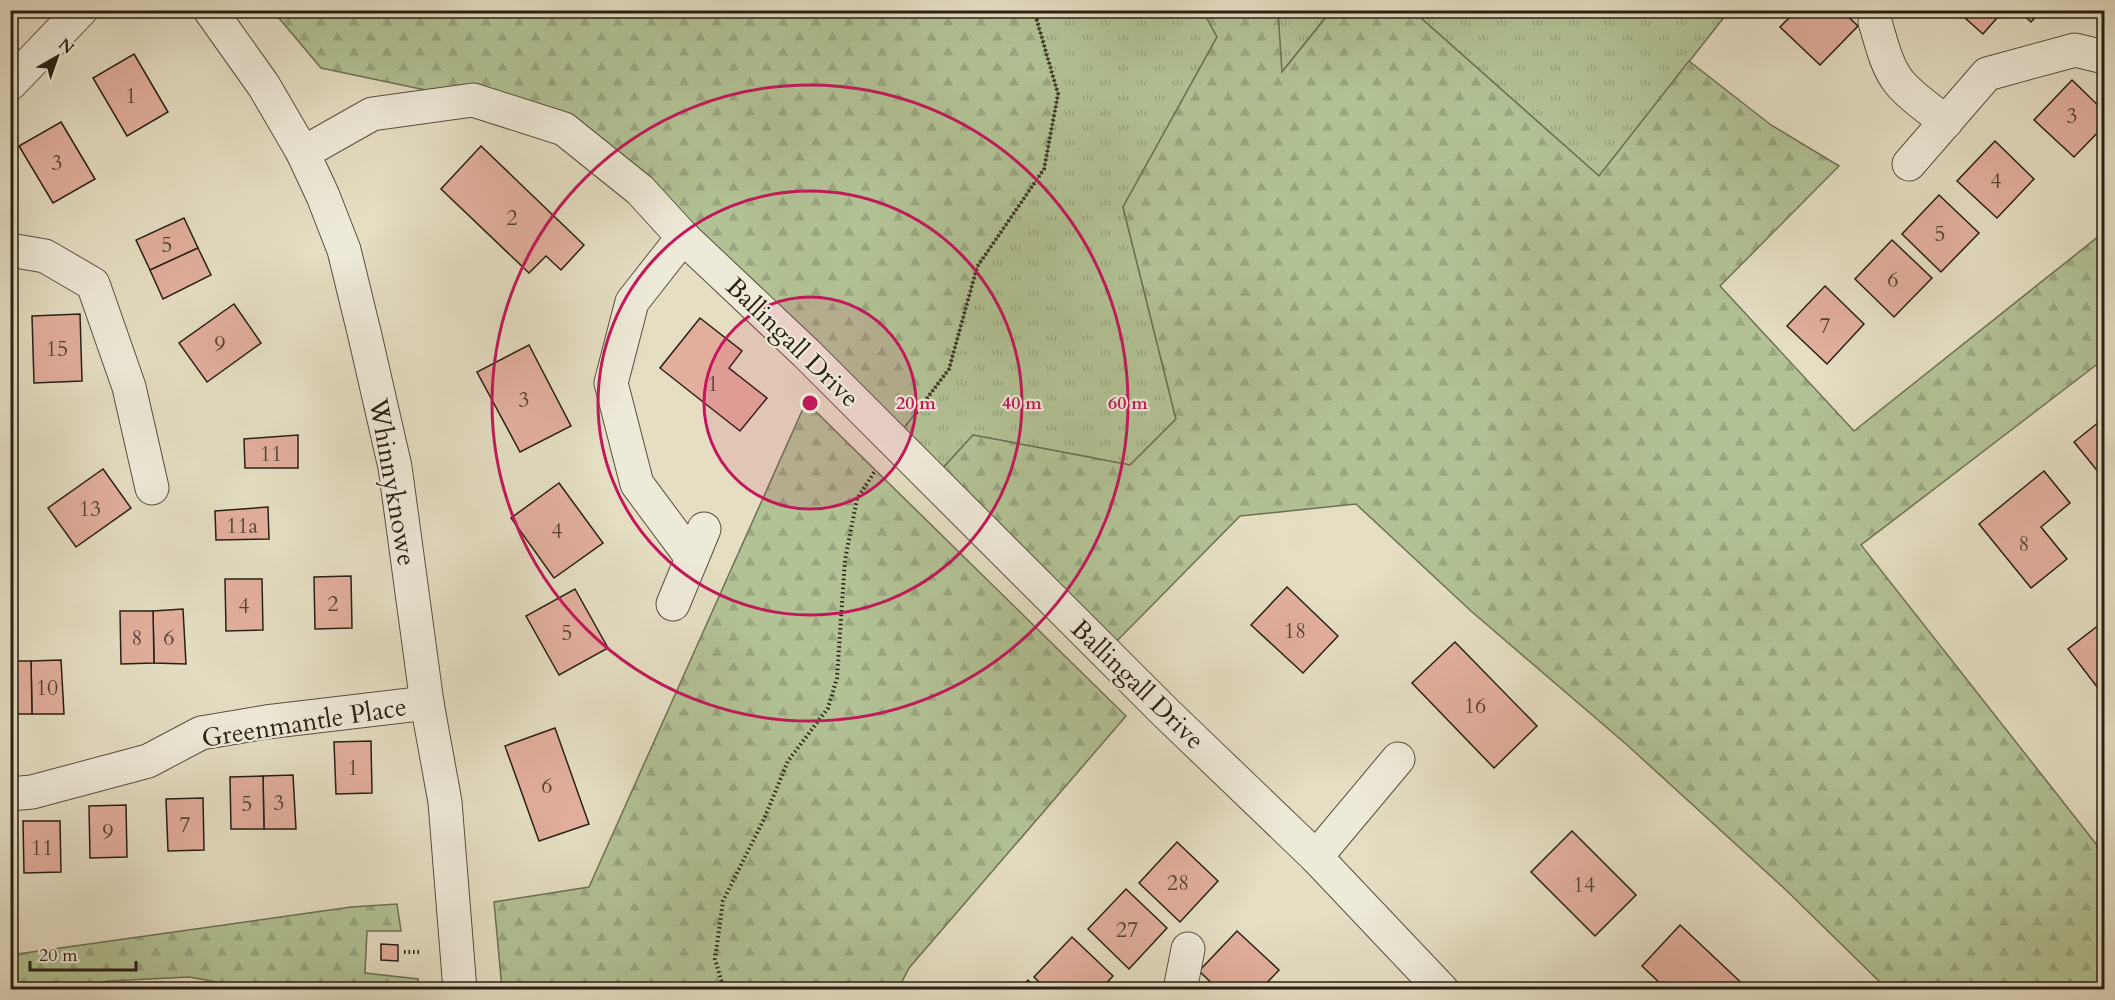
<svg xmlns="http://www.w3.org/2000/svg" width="2115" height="1000" viewBox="0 0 2115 1000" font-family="Cardo,serif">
<defs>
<pattern id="grass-tufts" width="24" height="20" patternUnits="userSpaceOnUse" patternTransform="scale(1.5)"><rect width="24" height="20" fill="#b2c295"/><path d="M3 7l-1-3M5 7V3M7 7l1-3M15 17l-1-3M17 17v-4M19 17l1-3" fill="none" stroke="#99a680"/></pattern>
<pattern id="forest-firs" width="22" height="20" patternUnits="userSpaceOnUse" patternTransform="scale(1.5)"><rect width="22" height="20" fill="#b2c295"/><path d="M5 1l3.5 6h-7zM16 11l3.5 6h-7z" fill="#99a680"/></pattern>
</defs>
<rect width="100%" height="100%" fill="#e5dec3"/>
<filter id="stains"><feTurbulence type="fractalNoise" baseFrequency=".00333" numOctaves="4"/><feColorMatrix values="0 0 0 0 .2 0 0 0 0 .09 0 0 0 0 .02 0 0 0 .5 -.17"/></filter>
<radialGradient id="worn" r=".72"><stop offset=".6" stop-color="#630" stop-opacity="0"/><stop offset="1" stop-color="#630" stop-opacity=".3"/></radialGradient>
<g fill="url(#grass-tufts)" stroke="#6e7155" stroke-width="1.5">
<polygon points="1034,11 1203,11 1217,37 1123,207 1176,419 1130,465 973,435 932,480 894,441 949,369 977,267 1044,169 1058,94"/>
<polygon points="1278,11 1331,11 1281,73"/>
<polygon points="1413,11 1729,11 1599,176"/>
</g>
<g fill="url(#forest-firs)" stroke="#6e7155" stroke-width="1.5">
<polygon points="273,11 1034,11 1058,94 1044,169 977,267 949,369 894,441 564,129 473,100 321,68"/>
<polygon points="1203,11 1278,11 1282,72 1331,11 1413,11 1599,176 1689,61 1771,125 1839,166 1720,286 1854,431 2104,232 2104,359 1861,545 2104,854 2104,989 1887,989 1786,890 1626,744 1471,611 1356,504 1240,516 1105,653 932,480 973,435 1130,465 1176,419 1123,207 1217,37"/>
<polygon points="806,402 1126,716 909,968 898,989 502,989 494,902 589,887"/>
<polygon points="397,904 401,931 367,931 365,973 418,979 419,989 256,989 189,977 109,981 64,989 11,989 11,955 351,907"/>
</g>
<g fill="#e2af9d" stroke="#292015" stroke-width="1.5">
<polygon points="1797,10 1841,10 1858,26 1820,65 1780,27"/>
<polygon points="1956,10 2004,10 1983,34"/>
<polygon points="2018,10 2042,10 2031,22"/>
<polygon points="134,54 168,112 127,136 93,78"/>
<polygon points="2072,80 2104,111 2104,126 2074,157 2034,120"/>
<polygon points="61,122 95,179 53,203 19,146"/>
<polygon points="1995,141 2034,179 1997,218 1957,181"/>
<polygon points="481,146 584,245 561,270 546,256 529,273 441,189"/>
<polygon points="1939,195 1979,233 1941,272 1902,234"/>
<polygon points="184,218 198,248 150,270 136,240"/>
<polygon points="1892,240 1932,278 1894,317 1855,279"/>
<polygon points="198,248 211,275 163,299 150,270"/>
<polygon points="1825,286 1864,324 1827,364 1787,326"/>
<polygon points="234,304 261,343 207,382 179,343"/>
<polygon points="80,314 82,381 34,383 32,316"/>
<polygon points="700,318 742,351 729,368 767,398 740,431 660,368"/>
<polygon points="529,345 571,426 520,452 477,372"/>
<polygon points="2104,418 2104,479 2074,442"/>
<polygon points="298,435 298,468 245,468 244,439"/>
<polygon points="103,469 131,508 76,547 48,508"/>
<polygon points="2044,471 2070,503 2041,527 2067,559 2031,588 1979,524"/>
<polygon points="559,483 603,543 554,578 511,518"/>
<polygon points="268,507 269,539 216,540 215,511"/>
<polygon points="351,576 352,628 315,629 314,577"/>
<polygon points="225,579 262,579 263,630 226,631"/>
<polygon points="1287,587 1338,636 1303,673 1251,625"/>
<polygon points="575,589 608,648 559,675 526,616"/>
<polygon points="183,609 186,664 154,663 153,611"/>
<polygon points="120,611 153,611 154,663 121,664"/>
<polygon points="2104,621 2104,696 2068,649"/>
<polygon points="1455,642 1537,726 1494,768 1412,683"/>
<polygon points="61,660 64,714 32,714 31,661"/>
<polygon points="10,661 31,661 32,714 10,714"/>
<polygon points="555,728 589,824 539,841 505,746"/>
<polygon points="371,741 372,793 336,794 334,742"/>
<polygon points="293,775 296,829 264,829 263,776"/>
<polygon points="263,776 264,829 231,829 230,777"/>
<polygon points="203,798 204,850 168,851 166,799"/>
<polygon points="126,805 127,857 90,858 89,806"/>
<polygon points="23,821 60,821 61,872 24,873"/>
<polygon points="1572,831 1636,895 1595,936 1531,872"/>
<polygon points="1177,842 1218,881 1180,922 1139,883"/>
<polygon points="1126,889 1167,928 1129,969 1088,929"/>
<polygon points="1680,925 1749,990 1663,990 1665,988 1642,966"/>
<polygon points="1237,931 1279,970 1260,990 1219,990 1199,971"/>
<polygon points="1072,937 1113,976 1100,990 1047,990 1034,977"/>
<polygon points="381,944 398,945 398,961 381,960"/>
<polygon points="1028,980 1038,990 1020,990"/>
</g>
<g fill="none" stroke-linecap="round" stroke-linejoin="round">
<defs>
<g id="minor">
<polyline points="210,10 264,86 303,153 323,196 344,250 365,336 395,467 427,703 445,802 460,990"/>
<path d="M1875 22C1881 41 1886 66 1899 82 1912 98 1930 109 1946 122"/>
<polyline points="10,84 81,10"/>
<polyline points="303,153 372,114 473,100 564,129 640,190 683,237 806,353 1165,712 1316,857 1442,990"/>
<polyline points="1909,164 1987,74 2075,50 2104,57"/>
<polyline points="683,237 632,302 611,383 637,484 692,558"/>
<polyline points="10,250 45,256 93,284 129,387 152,488"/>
<polyline points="673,604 704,529"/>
<polyline points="10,794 32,792 148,761 201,733 266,722 427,703"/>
<polyline points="1316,857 1398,759"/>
<polyline points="1180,990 1188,949"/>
</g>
</defs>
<use href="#minor" stroke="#585040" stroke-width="35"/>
<g stroke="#292015" stroke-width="4" stroke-dasharray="1.5 3" stroke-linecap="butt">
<polyline points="916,413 949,369 977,267 1044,169 1058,94 1034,10"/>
<polyline points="404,952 422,952"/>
<polyline points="724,990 715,959 723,901 764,819 788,761 828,708 837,678 845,560 857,499 875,471"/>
</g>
<use href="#minor" stroke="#eeead8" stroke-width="33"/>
</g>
<circle cx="810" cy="403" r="106" fill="#c2185b" fill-opacity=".12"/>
<g fill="none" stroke="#c2185b" stroke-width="3">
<circle cx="810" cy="403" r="106"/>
<circle cx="810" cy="403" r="212"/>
<circle cx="810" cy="403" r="318"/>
</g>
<g text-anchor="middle" stroke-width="4.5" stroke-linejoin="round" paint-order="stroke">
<g font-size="22" fill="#574437">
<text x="131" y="103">1</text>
<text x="2072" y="123">3</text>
<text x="57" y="170">3</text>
<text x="1996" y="188">4</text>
<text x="512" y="225">2</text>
<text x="1940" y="241">5</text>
<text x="167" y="252">5</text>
<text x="1893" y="287">6</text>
<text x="1825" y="333">7</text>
<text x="220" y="351">9</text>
<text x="57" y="356">15</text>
<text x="713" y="391">1</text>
<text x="524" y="407">3</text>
<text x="271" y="461">11</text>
<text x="90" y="516">13</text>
<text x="242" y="533">11a</text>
<text x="557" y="538">4</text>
<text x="2024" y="551">8</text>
<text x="333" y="611">2</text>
<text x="244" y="613">4</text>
<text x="1295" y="638">18</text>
<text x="567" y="640">5</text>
<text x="137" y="645">8</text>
<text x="169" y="645">6</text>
<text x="47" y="695">10</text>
<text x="1475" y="713">16</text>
<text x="353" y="775">1</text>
<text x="547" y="793">6</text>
<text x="279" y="810">3</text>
<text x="247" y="811">5</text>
<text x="185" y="832">7</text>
<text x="108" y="839">9</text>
<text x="42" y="855">11</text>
<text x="1178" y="890">28</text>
<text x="1584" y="892">14</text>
<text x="1127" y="937">27</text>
</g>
<g font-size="26" fill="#292015" stroke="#eeead8">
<text transform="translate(793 342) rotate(44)" y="9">Ballingall Drive</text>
<text transform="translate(393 482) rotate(80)" y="9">Whinnyknowe</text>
<text transform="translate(1138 684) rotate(44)" y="9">Ballingall Drive</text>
<text transform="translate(304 722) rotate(-9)" y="9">Greenmantle Place</text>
</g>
</g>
<circle cx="810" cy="403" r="9" fill="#c2185b" stroke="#eeead8" stroke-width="3"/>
<g font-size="18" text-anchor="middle" font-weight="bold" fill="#c2185b" stroke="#eeead8" stroke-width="4.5" stroke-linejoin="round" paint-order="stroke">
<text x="916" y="409">20 m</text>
<text x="1022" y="409">40 m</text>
<text x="1128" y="409">60 m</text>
</g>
<rect width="2115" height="1000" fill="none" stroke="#e5dec3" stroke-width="36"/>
<rect x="12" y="12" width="2091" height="976" fill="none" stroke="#292015" stroke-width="3"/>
<rect x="18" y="18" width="2079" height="964" fill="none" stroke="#292015" stroke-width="1.5"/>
<g transform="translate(57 57) rotate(40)" stroke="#eeead8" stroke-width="4.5" paint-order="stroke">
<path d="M0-4.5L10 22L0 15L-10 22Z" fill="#292015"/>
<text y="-9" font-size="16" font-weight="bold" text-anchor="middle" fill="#292015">N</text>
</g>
<path d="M30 961v9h106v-9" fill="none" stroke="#292015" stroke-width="3"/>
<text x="39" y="961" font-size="18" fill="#292015" stroke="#eeead8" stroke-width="4.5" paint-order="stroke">20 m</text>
<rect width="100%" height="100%" filter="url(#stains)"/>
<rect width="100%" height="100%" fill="url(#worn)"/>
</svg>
